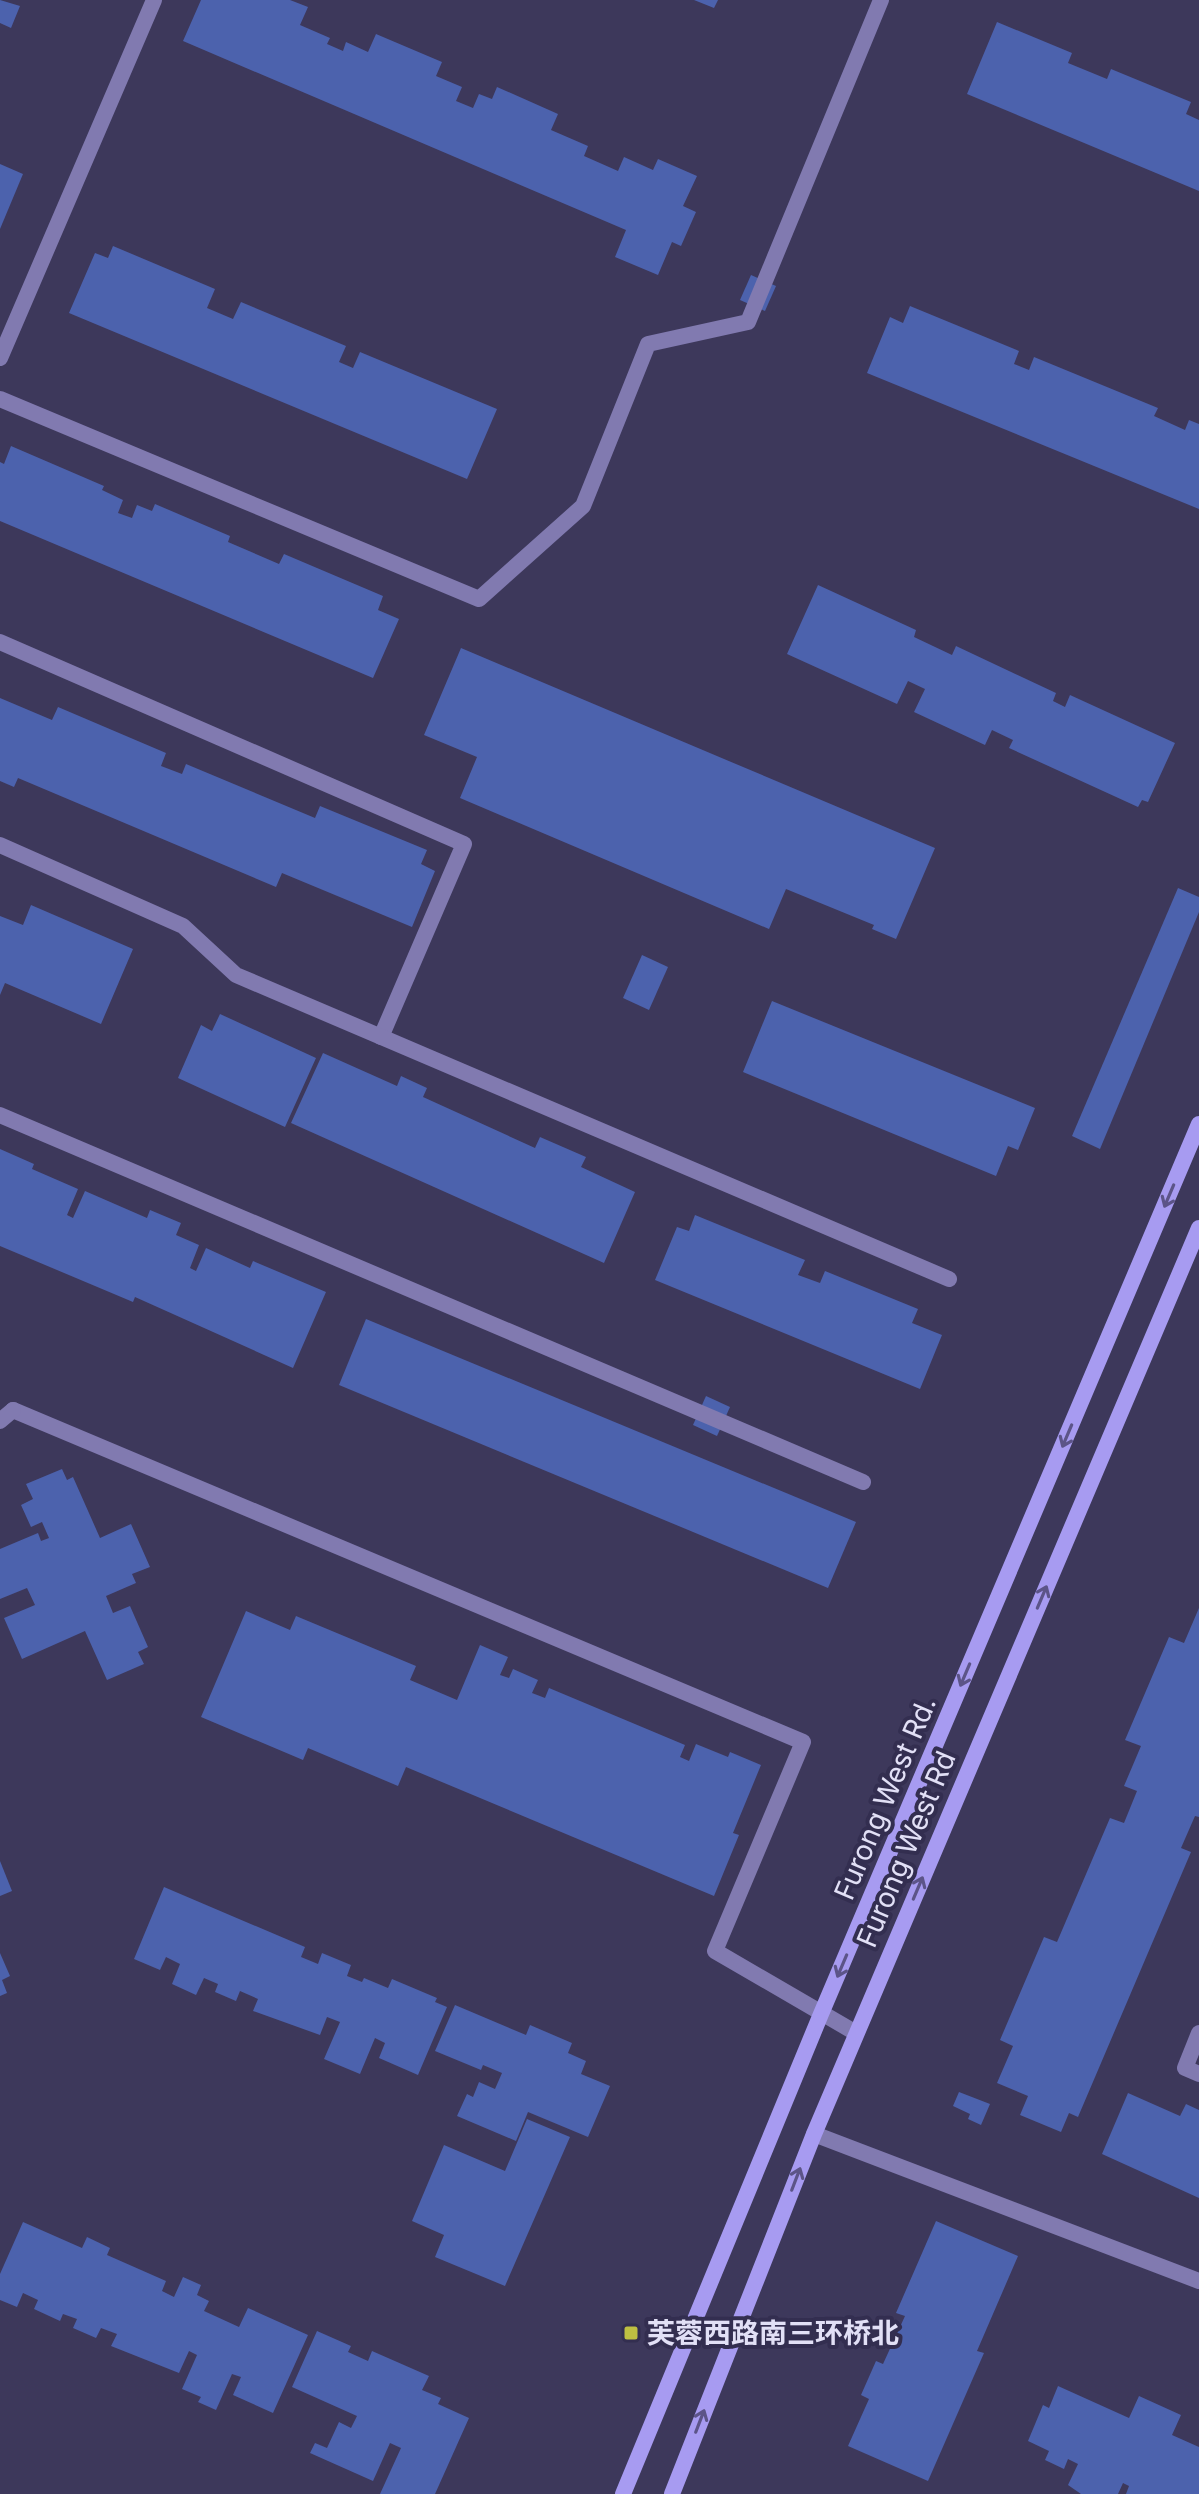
<svg xmlns="http://www.w3.org/2000/svg" width="1199" height="2494" viewBox="0 0 1199 2494" font-family="Inter,'Noto Sans SC',sans-serif">
<rect width="100%" height="100%" fill="#3d385b"/>
<g fill="#4c62ad">
<polygon points="0,0 20,6 11,28 0,23"/>
<polygon points="201,0 290,0 308,7 300,25 330,38 327,44 343,51 346,42 368,52 376,34 442,62 436,76 462,87 456,101 473,108 479,94 492,99 497,87 558,114 551,130 588,146 584,156 618,171 624,157 653,170 658,159 697,176 683,206 696,212 681,246 672,242 658,275 615,257 626,230 183,41"/>
<polygon points="694,0 718,0 714,8"/>
<polygon points="997,22 1072,53 1068,63 1107,79 1111,69 1191,102 1186,114 1199,120 1199,191 967,94"/>
<polygon points="0,164 23,174 0,229"/>
<polygon points="113,246 215,289 207,308 233,319 241,302 346,346 339,362 353,368 360,352 497,409 467,479 69,313 95,253 108,258"/>
<polygon points="751,275 776,286 765,311 740,300"/>
<polygon points="910,306 1019,351 1014,364 1029,370 1034,357 1158,408 1154,416 1185,430 1189,420 1199,424 1199,509 867,373 890,317 903,323"/>
<polygon points="11,446 104,486 102,490 123,500 118,513 132,518 137,505 152,511 155,504 230,536 228,542 279,564 284,554 383,596 378,610 399,619 373,678 0,521 0,462 4,464"/>
<polygon points="818,585 916,630 914,637 952,655 956,646 1056,693 1053,701 1065,707 1070,695 1175,743 1148,802 1142,800 1138,807 1009,748 1013,740 992,730 985,745 914,712 925,689 908,681 897,704 787,654"/>
<polygon points="461,648 935,848 896,939 872,929 874,925 786,889 769,929 460,798 477,757 424,735"/>
<polygon points="0,698 52,720 58,707 166,753 161,766 182,774 186,764 315,818 320,806 427,850 421,864 435,871 412,927 282,873 276,887 18,778 14,787 0,781"/>
<polygon points="1178,888 1199,897 1199,912 1100,1149 1072,1136"/>
<polygon points="31,905 133,949 101,1024 5,983 0,995 0,916 23,925"/>
<polygon points="642,955 668,967 649,1010 623,998"/>
<polygon points="772,1001 1035,1108 1018,1150 1008,1146 996,1176 743,1072"/>
<polygon points="220,1014 316,1058 285,1127 178,1078 201,1025 212,1031"/>
<polygon points="323,1053 397,1086 401,1076 427,1088 423,1097 535,1148 540,1137 586,1157 581,1167 635,1192 604,1263 291,1123"/>
<polygon points="0,1149 34,1164 32,1169 78,1189 67,1215 73,1218 85,1191 147,1218 150,1210 181,1223 176,1235 199,1245 190,1268 196,1271 206,1248 250,1268 253,1261 326,1292 293,1368 135,1297 133,1302 0,1246"/>
<polygon points="695,1215 805,1260 798,1275 820,1283 825,1271 918,1309 912,1323 942,1335 920,1389 655,1280 677,1227 689,1231"/>
<polygon points="366,1319 856,1522 828,1588 339,1385"/>
<polygon points="706,1396 730,1407 717,1436 693,1425"/>
<polygon points="62,1469 67,1480 73,1477 100,1538 131,1524 150,1567 132,1574 136,1583 106,1596 113,1613 130,1606 148,1647 138,1652 144,1664 107,1680 85,1631 22,1659 4,1618 35,1605 27,1588 0,1599 0,1549 38,1533 41,1541 49,1538 42,1522 31,1527 21,1505 33,1499 26,1484"/>
<polygon points="1199,1608 1199,1817 1195,1816 1181,1848 1191,1852 1078,2117 1069,2113 1061,2132 1020,2115 1028,2096 997,2083 1013,2046 1000,2040 1044,1937 1057,1942 1110,1818 1124,1823 1137,1791 1124,1786 1141,1746 1125,1740 1169,1637 1184,1643"/>
<polygon points="246,1611 290,1630 296,1616 416,1666 410,1680 457,1700 480,1645 508,1657 500,1675 509,1678 513,1669 538,1680 532,1693 545,1698 549,1688 685,1745 680,1757 689,1761 696,1744 728,1757 730,1752 761,1765 733,1833 739,1835 714,1896 406,1767 398,1786 308,1748 303,1760 201,1717"/>
<polygon points="0,1861 12,1891 0,1896"/>
<polygon points="164,1887 305,1947 301,1957 318,1964 322,1953 351,1965 347,1976 362,1982 364,1978 388,1988 392,1979 437,1998 435,2002 447,2007 418,2075 379,2058 385,2043 375,2038 360,2074 324,2059 340,2022 327,2017 320,2035 253,2011 258,1999 240,1991 236,2001 215,1992 218,1984 204,1978 196,1995 172,1984 180,1964 166,1957 160,1970 134,1959"/>
<polygon points="0,1953 10,1976 2,1980 7,1993 0,1996"/>
<polygon points="455,2005 526,2035 530,2025 572,2043 568,2053 586,2061 581,2074 610,2086 588,2137 528,2112 516,2141 457,2116 467,2094 473,2097 479,2082 495,2089 502,2073 483,2065 481,2070 435,2051"/>
<polygon points="959,2092 990,2104 981,2125 968,2119 970,2114 953,2106"/>
<polygon points="1128,2093 1180,2116 1186,2104 1199,2110 1199,2198 1102,2154"/>
<polygon points="527,2119 570,2137 505,2286 435,2257 444,2235 412,2221 444,2145 505,2171"/>
<polygon points="936,2221 1018,2256 977,2351 984,2353 928,2481 848,2446 869,2399 861,2395 876,2361 883,2364 905,2316 896,2313"/>
<polygon points="23,2222 82,2248 87,2237 110,2248 107,2255 166,2281 162,2291 174,2297 183,2277 201,2285 197,2295 209,2301 204,2311 239,2327 248,2308 308,2335 273,2413 233,2395 241,2377 232,2374 216,2410 198,2402 201,2397 182,2389 197,2355 189,2351 179,2373 111,2346 117,2334 101,2328 96,2338 73,2328 77,2319 63,2314 60,2321 34,2309 38,2300 23,2293 17,2307 0,2300 0,2274"/>
<polygon points="317,2331 351,2346 348,2352 368,2361 372,2351 429,2376 422,2390 441,2398 438,2404 469,2418 435,2494 380,2494 401,2448 390,2443 373,2481 310,2453 315,2443 327,2448 339,2422 351,2428 357,2416 292,2387"/>
<polygon points="1058,2386 1129,2418 1139,2396 1181,2415 1172,2435 1199,2447 1199,2494 1126,2494 1129,2486 1123,2483 1118,2494 1081,2494 1068,2485 1078,2464 1068,2459 1064,2469 1045,2460 1049,2451 1028,2441 1043,2405 1049,2408"/>
</g>
<g fill="none" stroke-linecap="round" stroke-linejoin="round">
<polyline stroke="#817ab0" stroke-width="16" points="13,1410 803,1742 715,1951 856,2033"/>
<g stroke="#817ab0" stroke-width="16">
<polyline points="0,358 154,0"/>
<polyline points="0,399 479,599 583,506 648,344 748,322 881,0"/>
<polyline points="0,642 464,844 381,1037"/>
<polyline points="0,845 183,926 236,975 949,1279"/>
<polyline points="0,1115 863,1482"/>
<polyline points="0,1421 13,1410"/>
<polyline points="1199,2033 1185,2068 1199,2074"/>
<polyline points="814,2134 1199,2281"/>
</g>
<g stroke="#a79bf1" stroke-width="16">
<polyline points="623,2494 821,2014 1199,1124"/>
<polyline points="672,2494 814,2134 1199,1228"/>
</g>
</g>
<defs><path id="oneway-shaft" d="M-6 0H5M1.5-3L5.5 0L1.5 3" fill="none" stroke-width="1.6" stroke-linecap="round" stroke-linejoin="round" transform="scale(2)"/></defs>
<g stroke="#5c5488">
<use href="#oneway-shaft" transform="translate(1169 1196) rotate(113)"/>
<use href="#oneway-shaft" transform="translate(1067 1436) rotate(113)"/>
<use href="#oneway-shaft" transform="translate(1042 1597) rotate(-67)"/>
<use href="#oneway-shaft" transform="translate(965 1675) rotate(113)"/>
<use href="#oneway-shaft" transform="translate(918 1888) rotate(-67)"/>
<use href="#oneway-shaft" transform="translate(842 1966) rotate(113)"/>
<use href="#oneway-shaft" transform="translate(796 2179) rotate(-69)"/>
<use href="#oneway-shaft" transform="translate(700 2421) rotate(-69)"/>
</g>
<rect fill="#bebf42" stroke="#332e50" stroke-width="3" x="623" y="2325" width="16" height="16" rx="4"/>
<g text-anchor="middle" stroke-width="8" stroke-linejoin="round" paint-order="stroke">
<g font-size="28" fill="#e2e0f6" stroke="#332e50">
<text transform="translate(885 1798) rotate(-67)" y="10">Furong West Rd.</text>
<text transform="translate(906 1849) rotate(-67)" y="10">Furong West Rd</text>
</g>
<g font-size="28" font-weight="bold" fill="#e2e0f6" stroke="#332e50" text-anchor="start">
<text x="647" y="2343">芙蓉西路南三环桥北</text>
</g>
</g>
</svg>
